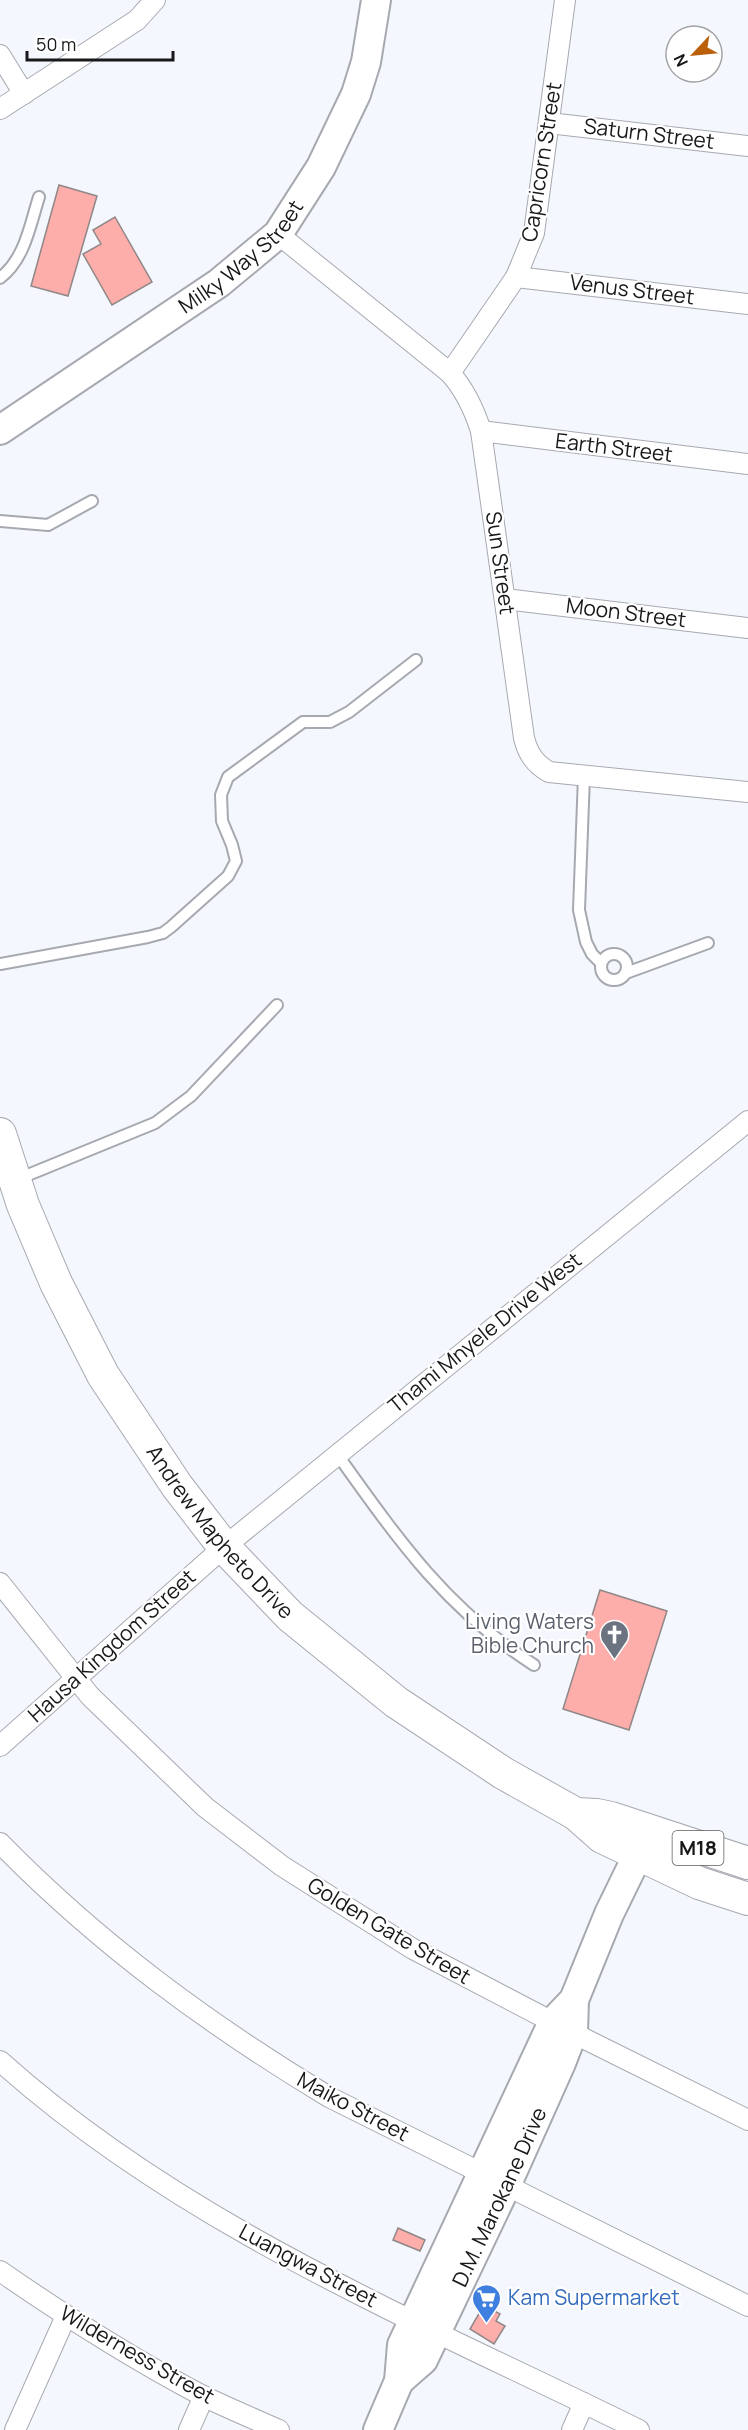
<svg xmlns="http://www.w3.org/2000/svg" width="748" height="2430" viewBox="0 0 748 2430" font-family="Manrope,sans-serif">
<rect width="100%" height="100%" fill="#f5f7ff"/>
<g fill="#fdadaa" stroke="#908787" stroke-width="1.5">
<polygon points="59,185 97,196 68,296 31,286"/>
<polygon points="115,217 152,282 112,305 83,254 101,244 93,230"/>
<polygon points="600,1590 667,1611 629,1730 563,1709"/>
<polygon points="398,2228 425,2240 420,2251 393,2240"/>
<polygon points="484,2305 500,2314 496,2321 505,2326 494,2344 470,2329"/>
</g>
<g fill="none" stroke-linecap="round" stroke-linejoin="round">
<defs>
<g id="lane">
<path d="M0 278C25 259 30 225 39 197"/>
<polyline points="0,521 48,525 92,501"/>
<polyline points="584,776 579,910 586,942 592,954 601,963"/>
<circle cx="614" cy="967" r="13"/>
<polyline points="0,964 148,937 163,933 171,927 228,876 236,861 232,845 222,821 221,795 228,777 303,722 330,722 349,712 416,660"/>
<polyline points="626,973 708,943"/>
<polyline points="18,1179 155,1123 191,1096 277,1005"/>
<path d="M337 1454C397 1538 446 1609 534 1665"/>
</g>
<g id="street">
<polyline points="0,55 24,94"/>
<polyline points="0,109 137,20 155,0"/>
<polyline points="549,123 748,146"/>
<path d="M278 234 450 373C465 390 474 409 481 431L524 738C528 754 535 764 549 772L748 792"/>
<polyline points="516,277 748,304"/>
<polyline points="450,373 516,277 534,233 565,0"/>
<polyline points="481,431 748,464"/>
<polyline points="505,599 748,628"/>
<polyline points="0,1583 90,1696 205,1807 282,1866 413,1949 589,2041 748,2120"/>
<polyline points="0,1746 224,1547 748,1121"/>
<path d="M0 1843C99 1944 208 2024 329 2097L748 2306"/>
<path d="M0 2061C185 2227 420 2322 639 2430"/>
<path d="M0 2271C65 2316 133 2359 203 2396 228 2408 254 2419 279 2430"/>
<polyline points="15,2430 66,2316"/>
<polyline points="189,2430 204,2396"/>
<polyline points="572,2430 584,2403"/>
</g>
<g id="secondary">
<path id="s1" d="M0 430 219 283 278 234 321 167 356 94 366 62 376 0"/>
<path id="s2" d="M399 2381 423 2360 506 2186 561 2063 573 2032 574 2000 609 1914 648 1834"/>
<polyline points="378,2430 399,2381 402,2345 553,2022 574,2000"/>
</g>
<g id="primary">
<path id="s3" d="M0 1134 23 1205 56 1283 103 1375 177 1486 224 1547 290 1616 396 1702 503 1773 576 1814 602 1837 699 1883 748 1899"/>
<polyline points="576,1814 597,1815 611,1818 748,1863"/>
</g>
</defs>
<use href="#lane" stroke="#a7a9b0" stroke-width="14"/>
<use href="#street" stroke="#a7a9b0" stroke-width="22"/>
<use href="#secondary" stroke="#a7a9b0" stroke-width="32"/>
<use href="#primary" stroke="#a7a9b0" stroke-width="34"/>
<use href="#lane" stroke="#fff" stroke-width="10"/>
<use href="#street" stroke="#fff" stroke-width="20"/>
<use href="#secondary" stroke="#fff" stroke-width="28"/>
<use href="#primary" stroke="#fff" stroke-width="32"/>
</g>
<defs>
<symbol id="church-pin" viewBox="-11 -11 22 30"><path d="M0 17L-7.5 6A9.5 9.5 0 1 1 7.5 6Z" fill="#6b7280" stroke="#fff"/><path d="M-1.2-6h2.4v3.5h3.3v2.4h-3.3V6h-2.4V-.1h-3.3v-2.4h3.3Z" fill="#fff"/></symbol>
<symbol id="supermarket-pin" viewBox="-11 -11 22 30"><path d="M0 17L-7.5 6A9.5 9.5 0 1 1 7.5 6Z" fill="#3f7fe0" stroke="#fff"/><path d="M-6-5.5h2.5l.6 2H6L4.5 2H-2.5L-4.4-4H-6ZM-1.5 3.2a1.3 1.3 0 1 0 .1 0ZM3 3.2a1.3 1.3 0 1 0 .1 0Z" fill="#fff"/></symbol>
</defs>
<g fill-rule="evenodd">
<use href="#church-pin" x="598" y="1618" width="33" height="45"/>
<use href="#supermarket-pin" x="470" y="2282" width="33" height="45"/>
</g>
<g text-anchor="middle" stroke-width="4.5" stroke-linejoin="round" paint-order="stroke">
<rect fill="#fff" stroke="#5d5d5f" stroke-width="1.5" x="672.5" y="1831" width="51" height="34" rx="4.5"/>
<g font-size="20" font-weight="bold" fill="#17181a">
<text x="698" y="1855">M18</text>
</g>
<g font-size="21" fill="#17181a" stroke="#fff">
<text transform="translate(649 134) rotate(7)" y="7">Saturn Street</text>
<text transform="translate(542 162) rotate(-81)" y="7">Capricorn Street</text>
<text dy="7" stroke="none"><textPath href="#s1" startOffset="298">Milky Way Street</textPath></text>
<text transform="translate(632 290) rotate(7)" y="7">Venus Street</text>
<text transform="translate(614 448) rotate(7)" y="7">Earth Street</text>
<text transform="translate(500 563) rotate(82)" y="7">Sun Street</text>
<text transform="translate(626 613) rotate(7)" y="7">Moon Street</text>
<text transform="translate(485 1333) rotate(-39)" y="7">Thami Mnyele Drive West</text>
<text dy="7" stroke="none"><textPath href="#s3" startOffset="459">Andrew Mapheto Drive</textPath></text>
<text transform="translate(112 1646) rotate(-42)" y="7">Hausa Kingdom Street</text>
<text transform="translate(389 1931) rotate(31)" y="7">Golden Gate Street</text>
<text transform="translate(353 2107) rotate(28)" y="7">Maiko Street</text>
<text dy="7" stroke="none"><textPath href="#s2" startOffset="212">D.M. Marokane Drive</textPath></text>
<text transform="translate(308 2266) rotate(28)" y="7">Luangwa Street</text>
<text transform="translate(137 2355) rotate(30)" y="7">Wilderness Street</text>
</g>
<g font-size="21" fill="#5b616d" stroke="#fff" text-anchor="end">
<text x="594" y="1629">Living Waters<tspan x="594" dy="24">Bible Church</tspan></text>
</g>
<g font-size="21" fill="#366cbe" stroke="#fff" text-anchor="start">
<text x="508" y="2305">Kam Supermarket</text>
</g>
</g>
<g transform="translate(694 54) rotate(244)"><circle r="28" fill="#ffffff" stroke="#a2a3a3" stroke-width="1.5"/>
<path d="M0-4.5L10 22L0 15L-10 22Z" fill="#bb5f0a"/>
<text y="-9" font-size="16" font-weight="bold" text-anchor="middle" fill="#17181a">N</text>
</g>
<path d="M27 51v9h146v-9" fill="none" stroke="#17181a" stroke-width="3"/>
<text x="36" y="51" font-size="18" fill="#17181a" stroke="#ffffff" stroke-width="4.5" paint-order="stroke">50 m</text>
</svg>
